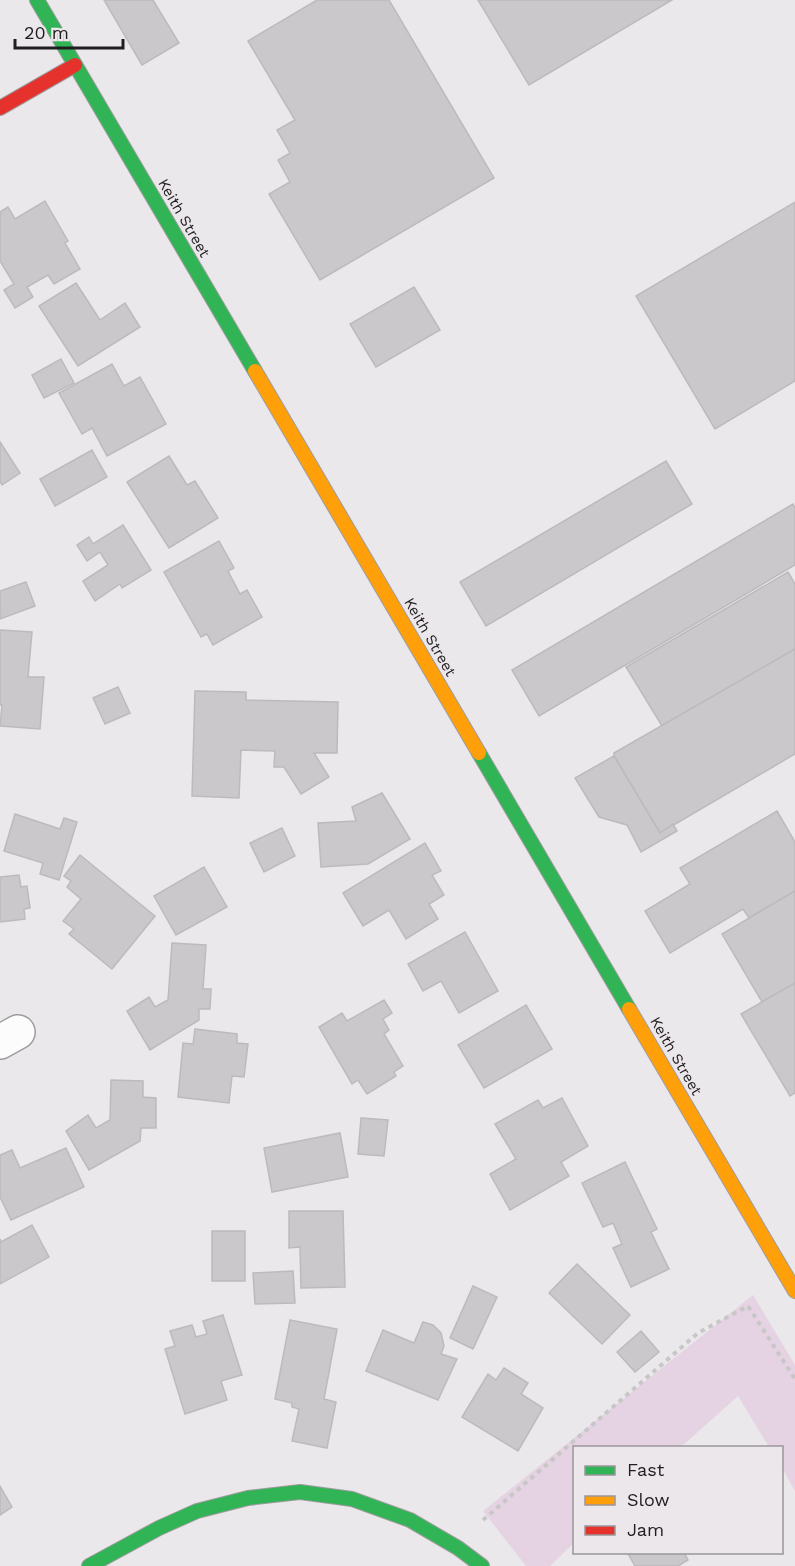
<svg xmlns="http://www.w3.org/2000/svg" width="795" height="1566" viewBox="0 0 795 1566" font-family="'Work Sans',sans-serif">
<rect width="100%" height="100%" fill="#eae8ea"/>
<polygon fill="#e5d3e3" points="753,1295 795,1365 795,1491 782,1468 782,1448 769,1447 738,1396 681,1447 574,1448 574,1543 550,1566 526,1566 483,1511"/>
<g fill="#cac8ca" stroke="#bcbbbc" stroke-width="1.5">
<polygon points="104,0 153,0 179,43 142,65"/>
<polygon points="317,0 389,0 494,178 320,280 269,194 290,182 278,160 290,153 277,130 295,120 248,41"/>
<polygon points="478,0 672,0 529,85"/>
<polygon points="45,201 68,241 65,243 80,269 54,284 48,275 27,287 33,297 15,308 4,290 14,284 0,261 0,212 8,207 15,219"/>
<polygon points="795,202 795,381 715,429 636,296"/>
<polygon points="76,283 100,320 125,303 140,327 78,366 39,306"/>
<polygon points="414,287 440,330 376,367 350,324"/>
<polygon points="61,359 74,383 44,398 32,375"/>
<polygon points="112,364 124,386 140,377 166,424 107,456 92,428 82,434 59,393"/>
<polygon points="0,442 20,473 2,485 0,481"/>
<polygon points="92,450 107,477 55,506 40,479"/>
<polygon points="169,456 187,485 195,481 218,518 169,548 127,482"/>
<polygon points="666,461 692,504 486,626 460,582"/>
<polygon points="793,504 795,508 795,565 539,716 512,670"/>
<polygon points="123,525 151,570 122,588 120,584 95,601 83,581 108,565 100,552 87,561 77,545 89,537 93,544"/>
<polygon points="219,541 234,568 228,571 240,594 247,590 262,617 213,645 207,634 201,637 164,572"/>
<polygon points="788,572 795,584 795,649 662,726 626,667"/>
<polygon points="26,582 35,606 0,619 0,591"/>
<polygon points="0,630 32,632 28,677 44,677 40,729 0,726 2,705 0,705"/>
<polygon points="795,649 795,754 660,833 614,756 614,753"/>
<polygon points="118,687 130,713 105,724 93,698"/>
<polygon points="195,691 246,692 246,700 338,702 337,753 314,753 329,777 301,794 284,767 274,767 275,751 241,750 239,798 192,796"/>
<polygon points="614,756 660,833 673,824 677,831 641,852 627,825 599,817 575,778"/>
<polygon points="382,793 410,839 368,864 321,867 318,823 356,821 352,807"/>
<polygon points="777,811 795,842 795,891 749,918 743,909 670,953 645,911 690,884 680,868"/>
<polygon points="15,814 60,829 64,818 77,822 59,880 40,874 43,863 4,851"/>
<polygon points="282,828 295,856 264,872 250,843"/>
<polygon points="425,843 441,871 432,875 444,895 429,904 438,919 406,939 389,910 363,926 343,893"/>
<polygon points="80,855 155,916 112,969 69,934 74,929 63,921 81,899 67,887 71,881 64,876"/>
<polygon points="204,867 227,907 176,935 154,896"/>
<polygon points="19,875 21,887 27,886 30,908 24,909 25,919 0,922 0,877"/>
<polygon points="795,891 795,983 762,1002 722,934"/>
<polygon points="465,932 498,991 459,1013 441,981 423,991 408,964"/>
<polygon points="172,943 206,945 203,989 211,989 210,1009 199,1009 199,1020 150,1050 127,1011 149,997 155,1007 168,1000"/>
<polygon points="795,983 795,1093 790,1096 741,1014"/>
<polygon points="384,1000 392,1013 383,1019 389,1030 384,1034 403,1066 394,1072 396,1076 367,1094 358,1080 352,1084 319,1027 342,1013 347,1021"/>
<polygon points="526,1005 552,1049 484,1088 458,1045"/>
<polygon points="195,1029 237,1034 237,1043 248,1044 244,1077 232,1076 229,1103 178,1097 183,1043 193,1044"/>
<polygon points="111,1080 143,1081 143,1097 156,1098 156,1128 141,1128 140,1141 89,1170 66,1131 88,1115 96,1128 110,1120"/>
<polygon points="562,1098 588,1146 561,1162 569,1176 510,1210 490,1174 516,1159 495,1124 538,1100 543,1108"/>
<polygon points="361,1118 388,1120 384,1156 358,1154"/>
<polygon points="340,1133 348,1177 272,1192 264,1148"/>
<polygon points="66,1148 84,1187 11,1220 0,1197 0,1155 12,1150 20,1168"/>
<polygon points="625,1162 657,1229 651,1232 669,1269 631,1287 613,1248 622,1244 613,1223 603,1227 582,1183"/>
<polygon points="289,1211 343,1211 345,1287 301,1288 300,1247 289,1248"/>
<polygon points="32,1225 49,1257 0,1284 0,1239 1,1242"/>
<rect x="212" y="1231" width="33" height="50"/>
<polygon points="577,1264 630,1315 602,1344 549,1293"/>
<polygon points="293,1271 295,1303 255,1304 253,1273"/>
<polygon points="473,1286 497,1297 473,1349 450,1338"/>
<polygon points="223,1315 242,1375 221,1381 227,1400 185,1414 165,1349 175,1346 170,1331 192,1325 196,1337 207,1334 203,1321"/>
<polygon points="290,1320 337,1329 324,1399 336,1402 327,1448 292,1441 299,1409 292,1407 292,1403 275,1399"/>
<polygon points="423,1322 433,1325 441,1333 444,1346 441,1354 457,1359 438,1400 366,1371 383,1330 414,1343"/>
<polygon points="641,1331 659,1352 635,1372 617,1352"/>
<polygon points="504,1368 528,1383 521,1394 543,1408 518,1451 462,1417 488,1374 496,1380"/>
<polygon points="0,1486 12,1507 0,1515"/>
<polygon points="627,1552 684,1552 688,1560 678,1566 635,1566"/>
</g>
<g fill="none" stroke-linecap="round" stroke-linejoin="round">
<defs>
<polyline id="street" points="0,1042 18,1032"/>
<g id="fast">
<polyline points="37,0 255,371"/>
<polyline points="479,753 629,1009"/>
<polyline points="89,1566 159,1528 197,1511 248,1498 300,1492 352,1499 410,1520 458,1548 482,1566"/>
</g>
<g id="slow">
<polyline points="255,371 479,753"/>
<polyline points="629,1009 795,1291"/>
</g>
<polyline id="jam" points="0,108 75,65"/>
</defs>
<use href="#street" stroke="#9e9c9e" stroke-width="36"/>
<use href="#fast" stroke="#9e9c9e" stroke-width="16"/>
<use href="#slow" stroke="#9e9c9e" stroke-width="16"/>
<use href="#jam" stroke="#9e9c9e" stroke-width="16"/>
<polyline stroke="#c8c7c8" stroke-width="4" stroke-dasharray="4.5 4.5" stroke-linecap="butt" points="483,1520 698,1333 748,1306 795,1379"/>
<use href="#street" stroke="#fcfcfc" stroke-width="33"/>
<use href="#fast" stroke="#30b455" stroke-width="14"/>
<use href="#slow" stroke="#ff9f0a" stroke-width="14"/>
<use href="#jam" stroke="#e5322d" stroke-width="14"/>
</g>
<g text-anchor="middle" stroke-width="4.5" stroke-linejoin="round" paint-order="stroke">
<g font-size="15" fill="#201e20" stroke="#ebe7eb">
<text transform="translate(184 218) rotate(60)" y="5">Keith Street</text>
<text transform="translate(430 637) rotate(60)" y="5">Keith Street</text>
<text transform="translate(676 1056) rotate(60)" y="5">Keith Street</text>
</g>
</g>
<rect x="573" y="1446" width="210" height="108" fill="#ebe7eb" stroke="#9a979a" stroke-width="1.5"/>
<rect x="585" y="1466" width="30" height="9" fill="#30b455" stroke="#9a979a" stroke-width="1.5"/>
<text x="627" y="1476" font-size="18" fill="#201e20">Fast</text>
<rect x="585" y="1496" width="30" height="9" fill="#ff9f0a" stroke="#9a979a" stroke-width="1.5"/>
<text x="627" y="1506" font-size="18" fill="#201e20">Slow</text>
<rect x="585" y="1526" width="30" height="9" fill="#e5322d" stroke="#9a979a" stroke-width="1.5"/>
<text x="627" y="1536" font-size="18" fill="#201e20">Jam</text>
<path d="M15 39v9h108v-9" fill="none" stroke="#201e20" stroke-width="3"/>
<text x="24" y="39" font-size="18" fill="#201e20" stroke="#ebe7eb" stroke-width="4.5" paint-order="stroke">20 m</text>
</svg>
